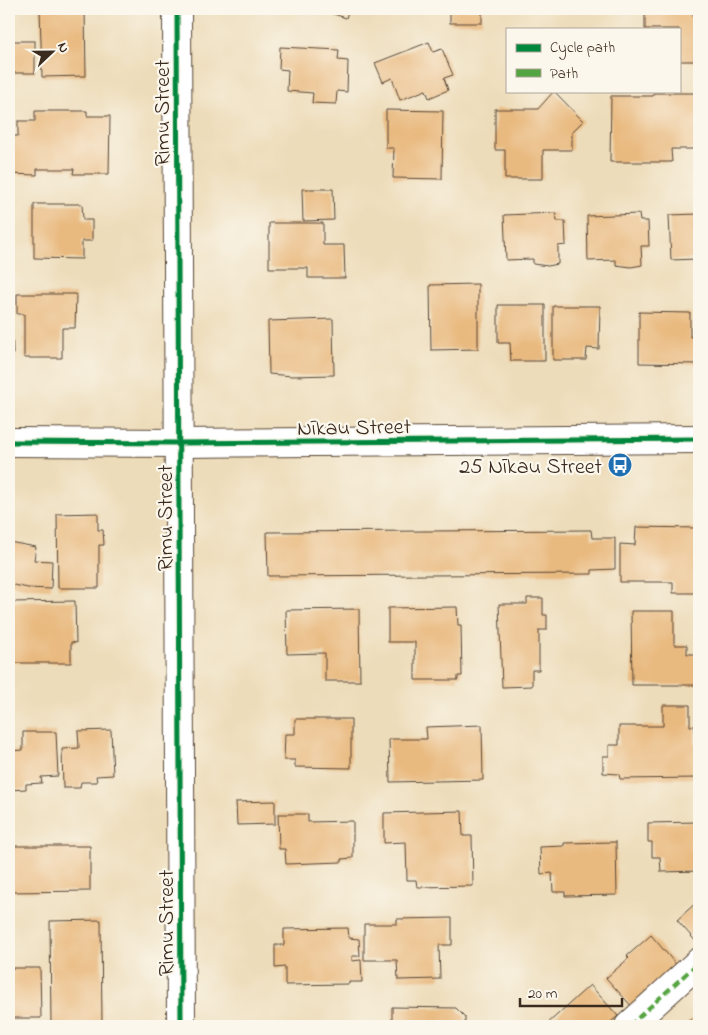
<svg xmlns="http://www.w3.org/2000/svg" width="708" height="1035" viewBox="0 0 708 1035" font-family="'Indie Flower',sans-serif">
<rect width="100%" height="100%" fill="#fbf7ec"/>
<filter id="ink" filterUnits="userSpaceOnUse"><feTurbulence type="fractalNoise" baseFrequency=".02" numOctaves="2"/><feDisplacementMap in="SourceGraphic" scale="10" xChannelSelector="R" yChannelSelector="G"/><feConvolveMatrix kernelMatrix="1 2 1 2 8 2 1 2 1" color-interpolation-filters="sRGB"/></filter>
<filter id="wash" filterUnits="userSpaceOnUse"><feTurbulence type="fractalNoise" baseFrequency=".0096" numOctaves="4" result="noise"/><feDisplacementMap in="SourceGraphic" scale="20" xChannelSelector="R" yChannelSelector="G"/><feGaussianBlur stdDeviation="1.12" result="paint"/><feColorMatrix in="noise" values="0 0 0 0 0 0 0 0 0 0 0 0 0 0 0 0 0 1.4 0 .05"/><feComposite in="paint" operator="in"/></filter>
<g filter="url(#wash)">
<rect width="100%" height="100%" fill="#eddcb9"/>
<g id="blocks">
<g fill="#e9ba80">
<polygon points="40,9 85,9 86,76 42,77"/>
<polygon points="318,9 349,9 346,18"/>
<rect x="450" y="9" width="32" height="14"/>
<polygon points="645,9 693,9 694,30 699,30 699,61 679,61 679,29 645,29"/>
<rect x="9" y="41" width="26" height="32"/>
<polygon points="429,42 433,52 442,49 453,75 444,78 448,90 429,98 426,90 400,100 392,78 383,82 375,63"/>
<polygon points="280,47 339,50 338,60 348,61 347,92 337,91 336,104 312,103 313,93 287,91 288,70 279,69"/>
<polygon points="554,91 583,121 572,132 572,150 543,150 543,179 505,179 505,150 495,150 495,109 538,109"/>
<polygon points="653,93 699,93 699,149 671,149 672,162 610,162 611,96 653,96"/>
<polygon points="386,110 443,111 442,179 393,178 394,148 386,148"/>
<polygon points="35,111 87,111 87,116 110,116 109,174 73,174 74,169 37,169 37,175 9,174 9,136 18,136 18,121 35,121"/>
<polygon points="302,189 333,189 334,220 303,221"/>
<polygon points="34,204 82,204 83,220 92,220 92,241 82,241 82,259 34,258"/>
<polygon points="556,213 557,221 565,221 566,245 558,246 558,264 548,266 533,264 533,259 506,260 504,215"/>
<polygon points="639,214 640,221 648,221 649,246 641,246 642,265 631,267 616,265 616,260 588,261 587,216"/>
<polygon points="699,214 699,265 698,265 697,259 671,260 669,215"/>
<polygon points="269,223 323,223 323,245 344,245 345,278 308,278 308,268 269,268"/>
<polygon points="478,284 478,349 431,350 430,285"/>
<polygon points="17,294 76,294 75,328 62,328 62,358 24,358 24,314 17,314"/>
<polygon points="498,305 545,305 545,361 511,361 510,343 498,343"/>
<polygon points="553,306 600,306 599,349 587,348 586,360 553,360"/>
<polygon points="639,312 690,313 690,337 699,337 699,364 639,363"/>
<polygon points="333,319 334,375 292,376 269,374 268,321"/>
<polygon points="9,320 12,320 13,354 9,354"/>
<polygon points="98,513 98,530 103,530 104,545 99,545 99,588 58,588 57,514"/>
<polygon points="636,527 697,528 697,532 699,532 699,593 673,593 673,582 620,582 620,544 635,545"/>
<polygon points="591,530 592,538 615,538 615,569 592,570 592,574 268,576 267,532"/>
<polygon points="9,542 36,547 34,560 52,561 51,589 28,588 9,584"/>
<polygon points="527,598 543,598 543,615 547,615 547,630 539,630 539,670 532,670 532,686 502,687 499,604 527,604"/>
<polygon points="75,601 76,643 71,642 71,663 9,663 9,602"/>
<polygon points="457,607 458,625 461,625 462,676 458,676 458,680 415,680 415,642 388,642 388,608"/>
<polygon points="359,609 360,681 325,681 325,653 287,654 286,610"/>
<polygon points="631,611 674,611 674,645 687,645 687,654 699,654 699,685 632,685"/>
<polygon points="663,705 690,705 690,726 695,726 695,745 699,745 699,778 620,779 619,774 603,773 603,756 609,756 609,745 619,745 619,726 663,726"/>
<polygon points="295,719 351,719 351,768 295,767 295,760 284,760 285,734 295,734"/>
<polygon points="482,725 483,780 390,782 389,739 427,739 426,727"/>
<polygon points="111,730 113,775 96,776 97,782 81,782 80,788 63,788 62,749 79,748 78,731"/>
<polygon points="23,732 56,732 58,776 41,777 42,783 26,784 26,789 9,790 9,751 23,750"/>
<polygon points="275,801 275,824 237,825 236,802"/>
<polygon points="462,811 463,836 472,836 473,886 417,887 416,880 407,880 406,842 384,843 384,813"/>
<polygon points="278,814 308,814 308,822 353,821 353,858 342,859 342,862 286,864 285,849 279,849"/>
<polygon points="699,822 699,871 661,872 660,857 652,857 652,842 648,842 648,823"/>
<polygon points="616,842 617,895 565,896 565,892 553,892 552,873 541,874 540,847 564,846 564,843"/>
<polygon points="9,846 90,846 90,891 9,892"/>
<polygon points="699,900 699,943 698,944 677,920"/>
<polygon points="452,918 452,945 439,945 440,979 398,980 397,960 364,960 364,924 397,924 397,919"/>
<polygon points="101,920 102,1026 51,1026 50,921"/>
<polygon points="348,928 349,938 359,939 360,956 352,956 352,961 361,960 362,982 349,982 349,984 285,985 285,967 275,968 275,945 284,945 284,929"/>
<polygon points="651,935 680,969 634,1009 606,978 629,958 627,956"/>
<polygon points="9,968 40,968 41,1018 9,1018"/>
<polygon points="590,985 618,1016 606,1026 547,1026 546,1025"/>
<polygon points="392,1007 456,1008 465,1017 465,1026 392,1026"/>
<polygon points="699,1012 699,1026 683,1026"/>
</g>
</g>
</g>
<g filter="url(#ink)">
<use href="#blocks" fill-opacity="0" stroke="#564535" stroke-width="1"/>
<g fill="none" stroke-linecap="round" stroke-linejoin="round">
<defs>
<g id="minor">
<polyline points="9,442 180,443 699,439"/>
<polyline points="629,1026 699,962"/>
</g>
<polyline id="tertiary" points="177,9 181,1026"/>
</defs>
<use href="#minor" stroke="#564535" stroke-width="30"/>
<use href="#tertiary" stroke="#564535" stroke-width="30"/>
<use href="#minor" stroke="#fff" stroke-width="28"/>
<use href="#tertiary" stroke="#fff" stroke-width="28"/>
<polyline stroke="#54a441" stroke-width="4" stroke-dasharray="8 4" stroke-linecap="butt" points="629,1026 699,962"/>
<defs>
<g id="cycleway">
<polyline points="177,9 181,1026"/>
<polyline points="9,442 180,443 699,439"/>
</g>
</defs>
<use href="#cycleway" stroke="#fbf7ec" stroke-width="8"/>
<use href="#cycleway" stroke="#00873e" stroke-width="5"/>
</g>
</g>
<defs>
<symbol id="bus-disc" viewBox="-11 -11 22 22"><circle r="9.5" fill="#1f6fb2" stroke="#fbf7ec"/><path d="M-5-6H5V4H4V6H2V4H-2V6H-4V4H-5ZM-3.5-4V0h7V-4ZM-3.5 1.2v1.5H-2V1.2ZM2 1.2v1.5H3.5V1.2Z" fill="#fff"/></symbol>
</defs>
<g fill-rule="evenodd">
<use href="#bus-disc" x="606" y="451" width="28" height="28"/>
</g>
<g text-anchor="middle" stroke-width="4.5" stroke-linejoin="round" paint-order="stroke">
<g font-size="22" fill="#3b2a1e" stroke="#fbf7ec">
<text transform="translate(161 113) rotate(-90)" y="8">Rimu Street</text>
<text transform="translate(354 426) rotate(-1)" y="8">Nīkau Street</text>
<text transform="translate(164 518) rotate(-90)" y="8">Rimu Street</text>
<text transform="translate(165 923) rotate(-90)" y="8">Rimu Street</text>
</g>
<g font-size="22" fill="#3b2a1e" stroke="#fbf7ec" text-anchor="end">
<text x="602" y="473">25 Nīkau Street</text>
</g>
</g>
<rect width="708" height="1035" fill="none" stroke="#fbf7ec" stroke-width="30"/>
<rect x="506" y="28" width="175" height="65" fill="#fbf7ec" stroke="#aea59a"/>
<rect x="516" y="44" width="25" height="8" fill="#00873e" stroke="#aea59a"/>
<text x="550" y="52" font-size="15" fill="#3b2a1e">Cycle path</text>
<rect x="516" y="69" width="25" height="8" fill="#54a441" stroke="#aea59a"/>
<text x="550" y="78" font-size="15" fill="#3b2a1e">Path</text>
<g transform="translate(52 52) rotate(68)" stroke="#fbf7ec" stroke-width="4" paint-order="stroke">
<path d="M0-4L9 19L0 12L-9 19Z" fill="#3b2a1e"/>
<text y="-8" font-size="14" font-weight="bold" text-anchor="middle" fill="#3b2a1e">N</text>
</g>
<path d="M520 998v8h102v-8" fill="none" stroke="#3b2a1e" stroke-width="2.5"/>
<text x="528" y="998" font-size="15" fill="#3b2a1e" stroke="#fbf7ec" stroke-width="4" paint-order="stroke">20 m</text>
</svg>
